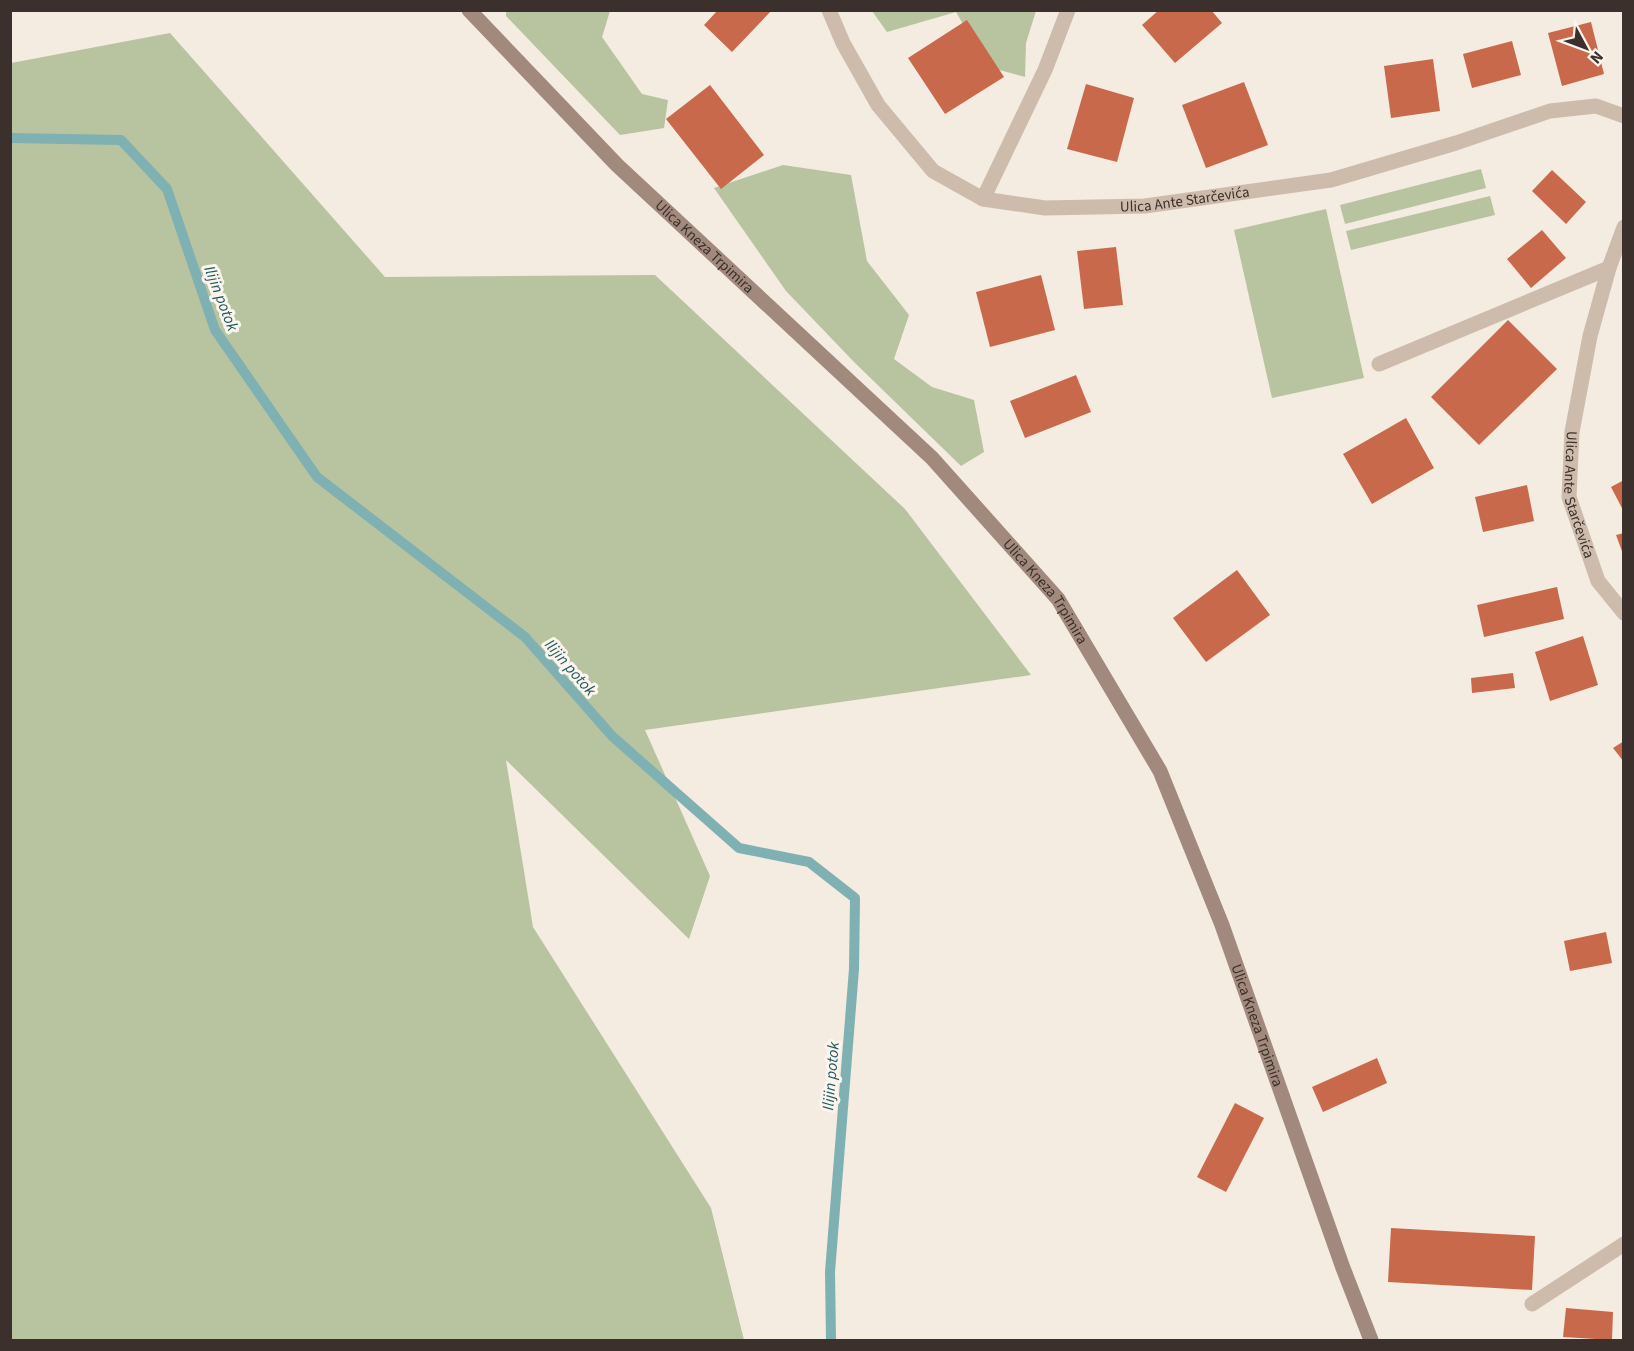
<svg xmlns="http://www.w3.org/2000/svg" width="1634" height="1351" viewBox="0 0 1634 1351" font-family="'Source Sans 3',sans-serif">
<rect width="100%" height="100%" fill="#f4ebe1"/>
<g fill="#b8c4a0">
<polygon points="506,11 610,11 602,37 642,94 668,100 664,128 620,135 506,16"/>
<polygon points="872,11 1036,11 1026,43 1025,77 988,67 956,12 887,32"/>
<polygon points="170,33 385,277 655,275 905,509 1031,675 645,730 710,876 689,939 506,760 533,927 711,1208 744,1340 11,1340 11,63"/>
<polygon points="783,165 851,175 867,261 909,315 894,359 932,387 974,400 984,452 961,466 854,362 786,291 714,188"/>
<polygon points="1481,169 1486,188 1345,224 1340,205"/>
<polygon points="1490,196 1495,215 1351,250 1346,231"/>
<polygon points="1326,209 1364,378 1272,398 1234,230"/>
</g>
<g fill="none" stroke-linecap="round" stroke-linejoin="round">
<polyline stroke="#7fb0b2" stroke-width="10" points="10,138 121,140 167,189 215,330 317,477 525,637 612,736 739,848 809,862 855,898 854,969 830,1272 831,1340"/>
</g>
<g fill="#c8694b">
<polygon points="718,10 772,10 732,52 704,25"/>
<polygon points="1159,10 1211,10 1222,23 1175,63 1142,25"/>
<polygon points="967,20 1004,77 945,114 908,58"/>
<polygon points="1591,22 1604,74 1562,86 1548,33"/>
<polygon points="1512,41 1521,75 1472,88 1463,54"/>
<polygon points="1433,59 1440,111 1391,118 1384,66"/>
<polygon points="1244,82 1268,145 1206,168 1182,105"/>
<polygon points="1086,84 1134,98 1117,162 1067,149"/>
<polygon points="710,85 764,155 721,189 666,119"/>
<polygon points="1552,170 1586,202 1566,224 1532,191"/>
<polygon points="1542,230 1566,258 1531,288 1507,259"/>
<polygon points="1116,247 1123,305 1084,309 1077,251"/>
<polygon points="1041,275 1055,330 990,347 976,292"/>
<polygon points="1508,320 1557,369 1479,445 1431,397"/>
<polygon points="1076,375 1091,412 1025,438 1010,401"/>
<polygon points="1406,418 1434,468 1372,504 1343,454"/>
<polygon points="1624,480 1624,512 1611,487"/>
<polygon points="1527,485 1534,521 1483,532 1475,497"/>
<polygon points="1624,533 1624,554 1623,554 1616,535"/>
<polygon points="1237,570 1270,615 1206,662 1173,618"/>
<polygon points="1557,587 1564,619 1484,637 1477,605"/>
<polygon points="1583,636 1598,685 1550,701 1535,652"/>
<polygon points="1513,673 1515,688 1472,693 1471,678"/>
<polygon points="1624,741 1624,762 1613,748"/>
<polygon points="1606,932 1612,963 1570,971 1564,941"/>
<polygon points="1377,1058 1387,1083 1323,1112 1312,1087"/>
<polygon points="1235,1103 1264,1118 1226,1192 1197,1177"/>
<polygon points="1391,1228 1535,1236 1532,1290 1388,1282"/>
<polygon points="1566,1308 1613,1312 1612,1340 1563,1337"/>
</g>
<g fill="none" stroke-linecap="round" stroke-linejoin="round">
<g stroke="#cdbbac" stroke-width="15">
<polyline points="1379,364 1609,268"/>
<polyline points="1532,1304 1624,1244"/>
</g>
<polyline stroke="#cdbbac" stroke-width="15" points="983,199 1045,70 1068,10"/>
<g stroke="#cdbbac" stroke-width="15">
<path id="s1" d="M829 10 843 43 878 105 933 171 983 199 1045 208 1145 206 1331 180 1456 143 1550 111 1596 106 1624 116"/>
<path id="s2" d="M1624 227 1609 268 1590 336 1572 432 1569 497 1598 581 1624 613"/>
</g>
<path stroke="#a18a7d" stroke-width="15" id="s3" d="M469 10 617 165 932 458 1058 599 1160 771 1222 925 1343 1268 1371 1340"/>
</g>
<g text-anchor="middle" stroke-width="6" stroke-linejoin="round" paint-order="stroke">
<g font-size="15" fill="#3b302b" stroke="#fbf5ee">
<text dy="5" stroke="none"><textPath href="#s1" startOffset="453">Ulica Ante Starčevića</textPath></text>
<text dy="5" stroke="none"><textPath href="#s3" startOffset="334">Ulica Kneza Trpimira</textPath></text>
<text dy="5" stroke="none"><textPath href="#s2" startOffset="276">Ulica Ante Starčevića</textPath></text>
<text dy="5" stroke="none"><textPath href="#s3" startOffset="820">Ulica Kneza Trpimira</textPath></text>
<text dy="5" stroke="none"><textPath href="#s3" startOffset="1306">Ulica Kneza Trpimira</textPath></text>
</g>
<g font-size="16" font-style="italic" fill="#1f5a5e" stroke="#fbf5ee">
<text transform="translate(222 298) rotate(69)" y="6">Ilijin potok</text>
<text transform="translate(571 667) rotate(49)" y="6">Ilijin potok</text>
<text transform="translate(830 1076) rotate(-85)" y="6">Ilijin potok</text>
</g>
</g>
<rect width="1634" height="1351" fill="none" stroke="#3b302b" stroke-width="24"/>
<g transform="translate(1586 48) rotate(131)" stroke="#fbf5ee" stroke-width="4.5" paint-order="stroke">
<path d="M0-4.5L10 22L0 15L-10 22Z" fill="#3b302b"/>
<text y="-9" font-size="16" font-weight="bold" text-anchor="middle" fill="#3b302b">N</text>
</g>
</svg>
